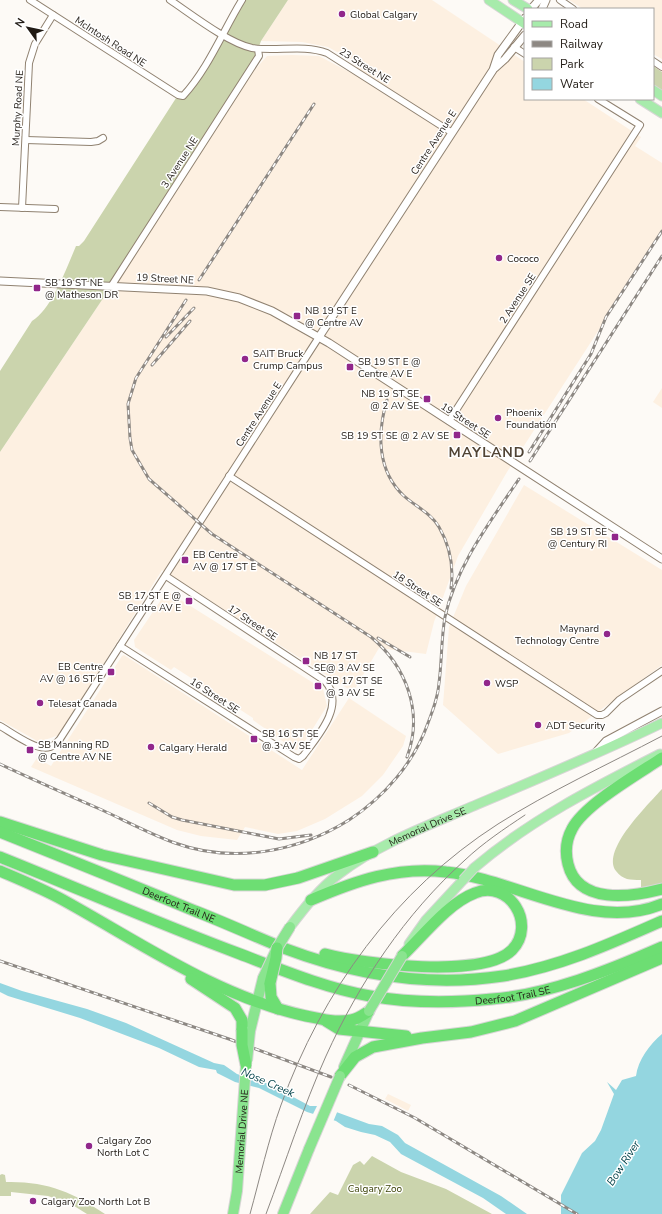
<svg xmlns="http://www.w3.org/2000/svg" width="662" height="1214" viewBox="0 0 662 1214" font-family="'Nunito Sans',sans-serif">
<rect width="100%" height="100%" fill="#fdfaf6"/>
<g fill="#fdf0e1">
<polygon points="288,0 432,0 525,62 525,99 583,99 641,137 635,146 662,163 662,232 507,472 458,556 434,622 426,654 379,648 353,692 162,570 59,735 39,742 0,720 0,452 112,285 236,91 267,56 292,55 319,56 353,74 359,64 328,47 302,42 261,41"/>
<polygon points="569,0 662,0 662,59 653,54 653,9 583,9"/>
<polygon points="662,388 662,408 653,402"/>
<polygon points="524,485 662,570 662,665 569,733 498,754 443,705 449,627 466,586"/>
<polygon points="168,592 323,689 327,706 300,749 295,750 253,720 253,718 174,667 171,670 135,647 134,640 165,594"/>
<polygon points="124,655 302,770 349,698 406,736 403,746 383,775 362,796 325,819 297,831 278,834 245,827 237,840 201,836 177,830 31,767 37,758 51,766 122,656"/>
<polygon points="388,1094 411,1105 408,1111 385,1099"/>
</g>
<g fill="#cbd4ad">
<path d="M242 0H288L261 41 258 49 259 56 112 285 0 452V371L32 321C52 309 67 267 76 246H79L84 241 178 95 188 90Z"/>
<polygon points="653,66 662,72 662,91 653,86"/>
<path d="M662 789V884L641 888V880C630 880 623 880 616 871 601 850 648 805 662 789Z"/>
<polygon points="372,1156 401,1172 446,1189 492,1214 310,1214 330,1192 338,1195 353,1165 360,1161 364,1165"/>
<path d="M2 1174 5 1175 6 1182C46 1181 73 1192 105 1214H87L71 1204 48 1196 11 1192V1196H0V1175Z"/>
</g>
<g fill="#94d6e0">
<polygon points="0,983 22,991 87,1009 126,1023 214,1063 224,1065 237,1074 269,1084 310,1106 320,1106 369,1124 382,1126 398,1135 405,1143 501,1196 527,1214 506,1214 483,1198 401,1154 390,1142 375,1135 361,1132 345,1127 336,1121 307,1112 259,1088 235,1082 217,1073 216,1070 199,1067 159,1048 80,1018 8,996 0,992"/>
<path d="M662 1034V1214H561V1195L582 1153 595 1141 601 1130 614 1094 607 1082 616 1090 622 1080 636 1076C638 1060 650 1044 662 1034Z"/>
</g>
<polygon fill="#fdfaf6" points="318,1104 326,1105 338,1110 333,1122 312,1116"/>
<g fill="none" stroke-linecap="round" stroke-linejoin="round">
<defs>
<g id="minor">
<path d="M30 0 178 95 183 96C208 69 223 31 242 0"/>
<path d="M170 0C191 14 228 43 252 48 277 52 302 44 327 53L451 132"/>
<polyline points="560,0 573,9"/>
<polyline points="514,47 525,54"/>
<polyline points="653,61 662,67"/>
<polyline points="26,140 91,142 98,141 103,138"/>
<polyline points="0,207 55,209"/>
<polyline points="22,208 29,63 35,44 53,15"/>
<polyline points="112,285 259,56 258,49"/>
<polyline points="449,421 640,125 598,99"/>
<polyline points="229,476 597,715 602,715 606,713 619,700 662,671"/>
<path d="M120 646 294 757 299 759 303 756C318 736 346 705 325 681L166 576"/>
<path d="M0 726C11 732 37 752 50 747 54 746 57 742 60 739L319 337"/>
</g>
<g id="tertiary">
<polyline points="531,9 539,0"/>
<polyline points="542,9 546,0"/>
<polyline points="495,68 505,59 525,35"/>
<polyline points="0,281 207,291 239,298 272,311 329,343 662,559"/>
<polyline points="319,337 493,70 498,55 525,18"/>
<polyline points="596,752 606,741 662,711"/>
</g>
<g id="primary">
<polyline points="489,0 525,24"/>
<polyline points="513,0 528,9"/>
<polyline points="653,90 662,96"/>
<polyline points="640,99 662,113"/>
<path d="M474 868C530 820 595 787 660 754"/>
<path id="s1" d="M290 927C305 907 320 888 339 874 378 844 427 826 471 807 535 780 600 753 662 723"/>
<polyline points="409,944 426,920 463,880"/>
</g>
<g id="trunk">
<polyline points="250,1031 263,978"/>
<polyline points="344,1067 369,1011"/>
<path id="s2" d="M233 1214 237 1191 246 1065"/>
<polyline points="283,1214 309,1149"/>
</g>
<g id="motorway">
<path d="M662 758C638 774 584 805 572 829 566 840 565 852 568 864 578 905 631 897 662 889"/>
<polyline points="0,822 102,855 234,885 265,885 298,878 373,852"/>
<path id="s3" d="M0 832C65 858 130 884 195 911 226 923 256 937 286 949 355 975 430 987 503 976 559 967 610 944 662 921"/>
<path id="s4" d="M0 857C80 889 159 924 240 954 282 970 325 988 370 996 409 1003 452 1003 492 999 548 995 610 970 662 947"/>
<path d="M0 871C21 880 43 889 63 900 141 943 218 997 306 1016 320 1019 336 1023 351 1020 358 1019 363 1015 369 1011"/>
<path d="M311 900C355 881 397 866 446 872 516 879 592 933 662 904"/>
<path d="M325 954C363 964 483 979 512 950 537 924 509 879 475 893 448 903 423 936 402 956"/>
<polyline points="191,979 235,1008 242,1020 242,1030"/>
<polyline points="270,983 271,997 278,1009"/>
<polyline points="326,1021 339,1029 406,1036"/>
<polyline points="340,1076 355,1057 373,1047 422,1038 471,1032 515,1021 662,958"/>
</g>
</defs>
<use href="#minor" stroke="#908271" stroke-width="8"/>
<use href="#tertiary" stroke="#908271" stroke-width="9"/>
<use href="#primary" stroke="#d7d6d5" stroke-width="11"/>
<use href="#trunk" stroke="#d7d6d5" stroke-width="12"/>
<use href="#motorway" stroke="#d7d6d5" stroke-width="13"/>
<use href="#minor" stroke="#fff" stroke-width="6"/>
<use href="#tertiary" stroke="#fff" stroke-width="7"/>
<use href="#primary" stroke="#a7ebab" stroke-width="9"/>
<use href="#trunk" stroke="#8ae48f" stroke-width="10"/>
<use href="#motorway" stroke="#6dde73" stroke-width="11"/>
<g stroke="#8d8883" stroke-width="1">
<path d="M250 1214C260 1178 268 1141 281 1105 322 991 395 890 498 824 550 791 607 765 662 736"/>
<path d="M266 1214C286 1161 303 1107 326 1056 359 983 405 914 465 860 483 843 504 829 525 815"/>
</g>
<defs>
<g id="rail">
<polyline points="199,280 314,104"/>
<path d="M186 300 136 378 128 404 130 438 132 450 149 479 212 534 371 637C406 666 424 712 407 757"/>
<polyline points="166,337 194,308"/>
<polyline points="152,365 190,321"/>
<path d="M387 400C377 433 377 471 404 496 415 506 432 514 439 527 450 546 454 566 451 588"/>
<polyline points="529,452 591,354 606,317 662,231"/>
<polyline points="530,461 662,256"/>
<polyline points="378,638 410,657"/>
<path d="M0 764C34 780 68 795 102 810 126 821 150 834 175 843 233 864 298 852 349 820 384 797 414 763 428 723 433 710 438 697 439 683 442 661 441 639 445 617 456 566 490 522 519 479"/>
<polyline points="149,803 172,817 182,820 279,839 311,835"/>
<polyline points="0,961 229,1039 331,1077"/>
<polyline points="349,1085 415,1118 577,1214"/>
</g>
</defs>
<use href="#rail" stroke="#8d8883" stroke-width="3"/>
<use href="#rail" stroke="#fff" stroke-width="1.5" stroke-dasharray="4.5" stroke-linecap="butt"/>
<defs>
<polyline id="primary-bridge" points="463,880 474,868"/>
<g id="trunk-bridge">
<polyline points="263,978 277,948 290,927"/>
<polyline points="369,1011 402,956"/>
<polyline points="247,1061 250,1031"/>
<polyline points="309,1149 340,1076"/>
</g>
<g id="motorway-bridge">
<polyline points="270,983 276,958 277,948"/>
<polyline points="242,1030 242,1045 246,1065"/>
</g>
</defs>
<use href="#primary-bridge" stroke="#d7d6d5" stroke-width="11" stroke-linecap="butt"/>
<use href="#trunk-bridge" stroke="#d7d6d5" stroke-width="12" stroke-linecap="butt"/>
<use href="#motorway-bridge" stroke="#d7d6d5" stroke-width="13" stroke-linecap="butt"/>
<use href="#primary-bridge" stroke="#a7ebab" stroke-width="9"/>
<use href="#trunk-bridge" stroke="#8ae48f" stroke-width="10"/>
<use href="#motorway-bridge" stroke="#6dde73" stroke-width="11"/>
</g>
<g fill="#91278b" stroke="#fff" stroke-width="1.5">
<circle cx="342" cy="14" r="4"/>
<circle cx="499" cy="258" r="4"/>
<rect x="33" y="284" width="8" height="8" rx="2"/>
<rect x="293" y="312" width="8" height="8" rx="2"/>
<circle cx="245" cy="359" r="4"/>
<rect x="346" y="363" width="8" height="8" rx="2"/>
<rect x="423" y="395" width="8" height="8" rx="2"/>
<circle cx="498" cy="418" r="4"/>
<rect x="453" y="431" width="8" height="8" rx="2"/>
<rect x="611" y="533" width="8" height="8" rx="2"/>
<rect x="181" y="556" width="8" height="8" rx="2"/>
<rect x="185" y="597" width="8" height="8" rx="2"/>
<circle cx="607" cy="634" r="4"/>
<rect x="302" y="657" width="8" height="8" rx="2"/>
<rect x="107" y="668" width="8" height="8" rx="2"/>
<circle cx="487" cy="683" r="4"/>
<rect x="314" y="682" width="8" height="8" rx="2"/>
<circle cx="40" cy="703" r="4"/>
<circle cx="538" cy="725" r="4"/>
<rect x="250" y="735" width="8" height="8" rx="2"/>
<circle cx="151" cy="747" r="4"/>
<rect x="26" y="746" width="8" height="8" rx="2"/>
<circle cx="89" cy="1146" r="4"/>
<circle cx="33" cy="1201" r="4"/>
</g>
<g text-anchor="middle" stroke-width="3" stroke-linejoin="round" paint-order="stroke">
<g font-size="10" fill="#211b15" stroke="#fff" text-anchor="start">
<text x="350" y="18">Global Calgary</text>
<text x="507" y="262">Cococo</text>
<text x="45" y="286">SB 19 ST NE<tspan x="45" dy="12">@ Matheson DR</tspan></text>
<text x="305" y="314">NB 19 ST E<tspan x="305" dy="12">@ Centre AV</tspan></text>
<text x="253" y="357">SAIT Bruck<tspan x="253" dy="12">Crump Campus</tspan></text>
<text x="358" y="365">SB 19 ST E @<tspan x="358" dy="12">Centre AV E</tspan></text>
<text x="419" y="397" text-anchor="end">NB 19 ST SE<tspan x="419" dy="12">@ 2 AV SE</tspan></text>
<text x="506" y="416">Phoenix<tspan x="506" dy="12">Foundation</tspan></text>
<text x="449" y="439" text-anchor="end">SB 19 ST SE @ 2 AV SE</text>
<text x="607" y="535" text-anchor="end">SB 19 ST SE<tspan x="607" dy="12">@ Century RI</tspan></text>
<text x="193" y="558">EB Centre<tspan x="193" dy="12">AV @ 17 ST E</tspan></text>
<text x="181" y="599" text-anchor="end">SB 17 ST E @<tspan x="181" dy="12">Centre AV E</tspan></text>
<text x="599" y="632" text-anchor="end">Maynard<tspan x="599" dy="12">Technology Centre</tspan></text>
<text x="314" y="659">NB 17 ST<tspan x="314" dy="12">SE@ 3 AV SE</tspan></text>
<text x="103" y="670" text-anchor="end">EB Centre<tspan x="103" dy="12">AV @ 16 ST E</tspan></text>
<text x="326" y="684">SB 17 ST SE<tspan x="326" dy="12">@ 3 AV SE</tspan></text>
<text x="495" y="687">WSP</text>
<text x="48" y="707">Telesat Canada</text>
<text x="546" y="729">ADT Security</text>
<text x="262" y="737">SB 16 ST SE<tspan x="262" dy="12">@ 3 AV SE</tspan></text>
<text x="38" y="748">SB Manning RD<tspan x="38" dy="12">@ Centre AV NE</tspan></text>
<text x="159" y="751">Calgary Herald</text>
<text x="97" y="1144">Calgary Zoo<tspan x="97" dy="12">North Lot C</tspan></text>
<text x="41" y="1205">Calgary Zoo North Lot B</text>
</g>
<g font-size="10" fill="#211b15" stroke="#fff">
<text transform="translate(111 41) rotate(33)" y="4">McIntosh Road NE</text>
<text transform="translate(365 65) rotate(32)" y="4">23 Street NE</text>
<text transform="translate(17 108) rotate(-87)" y="4">Murphy Road NE</text>
<text transform="translate(433 142) rotate(-57)" y="4">Centre Avenue E</text>
<text transform="translate(179 162) rotate(-57)" y="4">3 Avenue NE</text>
<text transform="translate(165 278) rotate(3)" y="4">19 Street NE</text>
<text transform="translate(517 298) rotate(-57)" y="4">2 Avenue SE</text>
<text transform="translate(258 414) rotate(-57)" y="4">Centre Avenue E</text>
<text transform="translate(466 420) rotate(33)" y="4">19 Street SE</text>
<text transform="translate(418 588) rotate(33)" y="4">18 Street SE</text>
<text transform="translate(253 622) rotate(33)" y="4">17 Street SE</text>
<text transform="translate(215 695) rotate(33)" y="4">16 Street SE</text>
<text dy="4" stroke="none"><textPath href="#s1" startOffset="173">Memorial Drive SE</textPath></text>
<text dy="4" stroke="none"><textPath href="#s3" startOffset="193">Deerfoot Trail NE</textPath></text>
<text dy="4" stroke="none"><textPath href="#s4" startOffset="539">Deerfoot Trail SE</textPath></text>
<text dy="4" stroke="none"><textPath href="#s2" startOffset="83">Memorial Drive NE</textPath></text>
</g>
<g font-size="10" fill="#3b4207" stroke="#fff">
<text x="375" y="1192">Calgary Zoo</text>
</g>
<g font-size="11" font-style="italic" fill="#03434a" stroke="#fff">
<text transform="translate(268 1082) rotate(24)" y="4">Nose Creek</text>
<text transform="translate(623 1163) rotate(-57)" y="4">Bow River</text>
</g>
<g font-size="14" font-weight="bold" letter-spacing="1" fill="#504334" stroke="#fff">
<text x="487" y="457">MAYLAND</text>
</g>
</g>
<rect x="524" y="8" width="130" height="92" fill="#ffffff" stroke="#a6a4a1"/>
<rect x="532" y="21" width="20" height="6" fill="#a7ebab" stroke="#a6a4a1"/>
<text x="560" y="28" font-size="12" fill="#211b15">Road</text>
<rect x="532" y="41" width="20" height="6" fill="#8d8883" stroke="#a6a4a1"/>
<text x="560" y="48" font-size="12" fill="#211b15">Railway</text>
<rect x="532" y="58" width="20" height="12" fill="#cbd4ad" stroke="#a6a4a1"/>
<text x="560" y="68" font-size="12" fill="#211b15">Park</text>
<rect x="532" y="78" width="20" height="12" fill="#94d6e0" stroke="#a6a4a1"/>
<text x="560" y="88" font-size="12" fill="#211b15">Water</text>
<g transform="translate(28 28) rotate(303)" stroke="#ffffff" stroke-width="3" paint-order="stroke">
<path d="M0-3L7 15L0 10L-7 15Z" fill="#211b15"/>
<text y="-6" font-size="11" font-weight="bold" text-anchor="middle" fill="#211b15">N</text>
</g>
</svg>
